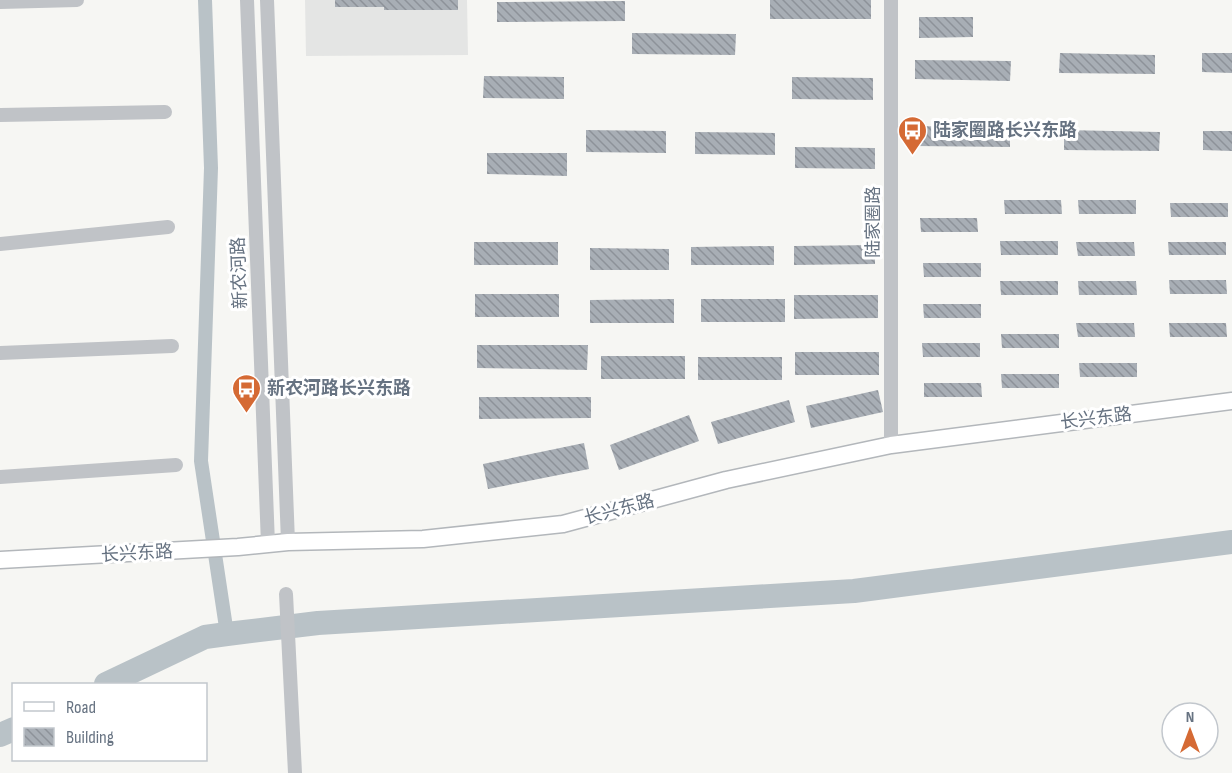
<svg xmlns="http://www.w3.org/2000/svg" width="1232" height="773" viewBox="0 0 1232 773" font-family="'Sofia Sans Condensed','Noto Sans SC',sans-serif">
<defs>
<pattern id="building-back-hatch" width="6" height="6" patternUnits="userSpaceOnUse" patternTransform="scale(1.5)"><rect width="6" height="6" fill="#a8aeb5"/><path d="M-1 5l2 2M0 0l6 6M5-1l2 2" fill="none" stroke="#8d9299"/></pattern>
</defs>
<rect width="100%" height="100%" fill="#f6f6f3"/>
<polygon fill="#e4e5e4" points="305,0 467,0 468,55 306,56"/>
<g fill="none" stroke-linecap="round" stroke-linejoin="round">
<polyline stroke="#b9c2c7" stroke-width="14" points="205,0 211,168 201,461 227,634"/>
<g stroke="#b9c2c7" stroke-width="24">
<polyline points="106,684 205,637 227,634 318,623 854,591 1232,542"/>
<polyline points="0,735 14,729"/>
</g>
</g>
<g fill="url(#building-back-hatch)">
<polygon points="335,0 458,0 458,10 384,10 384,7 335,7"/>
<rect x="770" y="0" width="101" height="19"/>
<polygon points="625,1 625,21 497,22 497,2"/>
<polygon points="919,17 973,17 973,37 919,38"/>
<polygon points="632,33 736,34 735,55 632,54"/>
<polygon points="1060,53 1155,55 1155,74 1059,73"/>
<polygon points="1202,53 1232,53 1232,73 1202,72"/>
<polygon points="915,60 1011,61 1010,81 915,79"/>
<polygon points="484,76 564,77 564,99 483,98"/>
<polygon points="792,77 873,78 873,100 792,99"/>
<polygon points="915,126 1010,128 1010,147 915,146"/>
<polygon points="586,130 666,131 666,153 586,152"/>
<polygon points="1064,130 1160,132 1159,151 1064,150"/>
<polygon points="1203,131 1232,131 1232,151 1203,150"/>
<polygon points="695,132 775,133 775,155 695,154"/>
<polygon points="795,147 875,148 875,169 795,168"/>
<polygon points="487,153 567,153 567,176 487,174"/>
<polygon points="1004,200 1061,200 1062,214 1005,214"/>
<polygon points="1078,200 1136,200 1136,214 1079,214"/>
<polygon points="1170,203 1228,203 1228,217 1171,217"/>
<polygon points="920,218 977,218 978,232 921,232"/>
<polygon points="1000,241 1058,241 1058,255 1001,255"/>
<rect x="474" y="242" width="84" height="23"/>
<polygon points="1076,242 1134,242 1135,256 1078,256"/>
<polygon points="1168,242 1226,242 1226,255 1169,255"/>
<polygon points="875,245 875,264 794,265 794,246"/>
<polygon points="774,246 774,265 691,265 691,247"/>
<polygon points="590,248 669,249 669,270 590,270"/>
<polygon points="923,263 981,263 981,277 924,277"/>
<polygon points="1169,280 1226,280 1227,294 1170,294"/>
<polygon points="1000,281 1058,281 1058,295 1001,295"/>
<polygon points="1078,281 1136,281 1137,295 1079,295"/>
<rect x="475" y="294" width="84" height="23"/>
<polygon points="794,295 878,295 878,318 794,319"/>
<polygon points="674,299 674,323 590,323 590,300"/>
<rect x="701" y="299" width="84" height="23"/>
<polygon points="923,304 981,304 981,318 924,318"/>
<polygon points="1076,323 1134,323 1135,337 1078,337"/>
<polygon points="1169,323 1226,323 1227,337 1170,337"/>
<polygon points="1001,334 1059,334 1059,348 1002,348"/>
<polygon points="922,343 980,343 980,357 923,357"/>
<polygon points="477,345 588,345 587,370 477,368"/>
<rect x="795" y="352" width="84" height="23"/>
<rect x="601" y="356" width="84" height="23"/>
<rect x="698" y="357" width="84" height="23"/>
<polygon points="1079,363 1137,363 1137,377 1080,377"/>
<polygon points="1001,374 1059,374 1059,388 1002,388"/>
<polygon points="924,383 981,383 982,397 924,397"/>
<polygon points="878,390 883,412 811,428 806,406"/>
<polygon points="479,397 591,397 591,418 479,419"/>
<polygon points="789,400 795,422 718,444 711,422"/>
<polygon points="689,415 699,441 619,470 610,445"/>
<polygon points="584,443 589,469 488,489 483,464"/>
</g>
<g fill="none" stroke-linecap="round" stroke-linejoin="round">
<defs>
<polyline id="major" points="0,560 238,547 288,542 423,539 563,524 726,480 891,445 1232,401"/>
</defs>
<use href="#major" stroke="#b3b7bb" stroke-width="19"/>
<g stroke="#c0c3c7" stroke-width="14">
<polyline points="247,0 268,544"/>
<polyline points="267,0 288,542"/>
<polyline points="891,0 891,445"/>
<polyline points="0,2 77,0"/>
<polyline points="0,115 165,112"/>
<polyline points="0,244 168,227"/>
<polyline points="0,353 172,346"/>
<polyline points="0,477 176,465"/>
<polyline points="286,594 295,773"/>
</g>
<use href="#major" stroke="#fff" stroke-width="16"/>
</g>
<defs>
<symbol id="bus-pin" viewBox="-11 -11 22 30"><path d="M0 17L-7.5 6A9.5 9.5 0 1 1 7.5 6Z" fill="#d56a34" stroke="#fff"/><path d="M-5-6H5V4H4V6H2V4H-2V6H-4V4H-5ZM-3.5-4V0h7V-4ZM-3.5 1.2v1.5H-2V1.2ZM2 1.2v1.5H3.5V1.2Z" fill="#fff"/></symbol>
</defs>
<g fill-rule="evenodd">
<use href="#bus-pin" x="896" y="114" width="33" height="45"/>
<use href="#bus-pin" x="230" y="372" width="33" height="45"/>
</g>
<g text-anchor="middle" stroke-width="6" stroke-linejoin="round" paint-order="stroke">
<g font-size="18" font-weight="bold" fill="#677382" stroke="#fff" text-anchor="start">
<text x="933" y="136">陆家圈路长兴东路</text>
<text x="267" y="394">新农河路长兴东路</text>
</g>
<g font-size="18" fill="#677382" stroke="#fff">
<text transform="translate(873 222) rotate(-90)" y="6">陆家圈路</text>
<text transform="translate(239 273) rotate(-92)" y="6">新农河路</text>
<text transform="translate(1096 418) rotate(-7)" y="6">长兴东路</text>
<text transform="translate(619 509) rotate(-15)" y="6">长兴东路</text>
<text transform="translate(137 553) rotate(-3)" y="6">长兴东路</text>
</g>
</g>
<rect x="12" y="683" width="195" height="78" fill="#ffffff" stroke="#c2c7cd" stroke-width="1.5"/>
<rect x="24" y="702" width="30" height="9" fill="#ffffff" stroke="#c2c7cd" stroke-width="1.5"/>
<text x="66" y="713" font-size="18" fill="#677382">Road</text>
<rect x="24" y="728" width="30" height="18" fill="url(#building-back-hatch)" stroke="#c2c7cd" stroke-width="1.5"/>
<text x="66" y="743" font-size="18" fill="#677382">Building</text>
<g transform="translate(1190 731)"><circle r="28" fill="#ffffff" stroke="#c2c7cd" stroke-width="1.5"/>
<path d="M0-4.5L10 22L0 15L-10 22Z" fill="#d56a34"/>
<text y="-9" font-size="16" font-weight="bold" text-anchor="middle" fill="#677382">N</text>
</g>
</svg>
